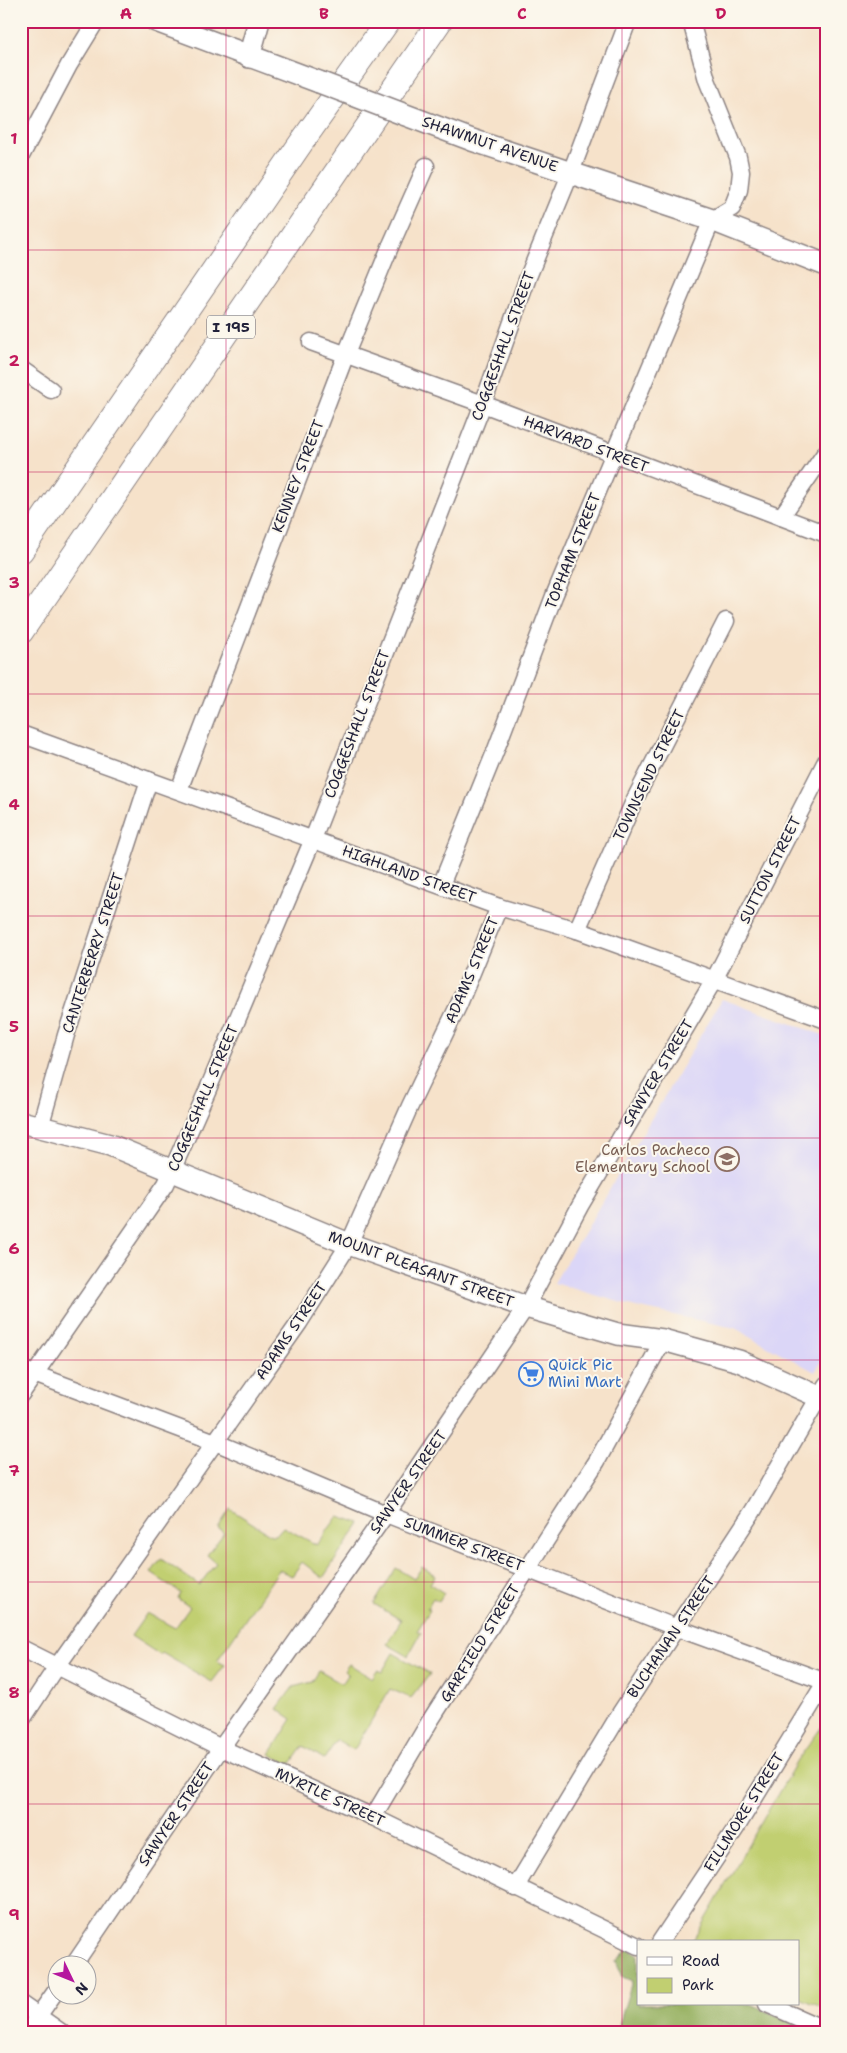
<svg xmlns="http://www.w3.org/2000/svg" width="847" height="2053" viewBox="0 0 847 2053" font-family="'Shantell Sans',sans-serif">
<rect width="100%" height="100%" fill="#fbf7ec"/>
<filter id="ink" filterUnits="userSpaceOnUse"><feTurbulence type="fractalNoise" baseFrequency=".02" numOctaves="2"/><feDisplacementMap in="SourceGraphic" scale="10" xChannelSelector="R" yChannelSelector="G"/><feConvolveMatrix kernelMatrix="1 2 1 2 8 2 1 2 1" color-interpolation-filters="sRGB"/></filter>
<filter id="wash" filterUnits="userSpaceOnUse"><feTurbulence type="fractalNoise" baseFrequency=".0096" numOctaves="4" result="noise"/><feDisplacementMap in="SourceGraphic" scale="20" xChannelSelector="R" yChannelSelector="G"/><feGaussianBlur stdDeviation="1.12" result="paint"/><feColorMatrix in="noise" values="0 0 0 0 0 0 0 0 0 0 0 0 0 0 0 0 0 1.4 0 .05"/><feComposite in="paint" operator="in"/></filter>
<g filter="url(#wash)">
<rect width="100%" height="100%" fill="#f6e2ca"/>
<polygon fill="#dbd6f7" points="722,999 826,1036 826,1352 815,1372 735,1328 636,1307 554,1283"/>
<g fill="#c1cf71" stroke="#727856">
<polygon points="230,1509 271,1535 276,1535 283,1527 317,1545 338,1516 360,1523 323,1578 302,1562 292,1576 279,1570 217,1661 225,1665 212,1682 162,1653 160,1655 131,1636 147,1613 175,1628 190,1607 178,1599 181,1593 151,1573 161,1559 199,1585 216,1563 207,1555 224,1533 218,1528"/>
<polygon points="422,1567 435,1575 430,1584 444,1593 439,1601 433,1598 427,1608 430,1610 417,1631 421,1633 408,1656 387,1644 401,1620 374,1604 396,1568 414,1579"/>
<polygon points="393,1653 430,1674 411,1698 390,1689 354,1750 337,1740 324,1759 303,1746 290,1765 270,1754 292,1719 277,1709 293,1687 312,1682 319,1671 342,1684 348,1675 344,1671 349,1664 372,1678 377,1670 382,1672"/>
<polygon points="826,1721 826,2009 798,1997 798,1942 692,1942 797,1761"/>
</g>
<polygon fill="#98b263" stroke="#5d6a4f" points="628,1949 638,1954 638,2004 751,2004 812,2032 617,2032 632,1981 623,1977 616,1961"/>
</g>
<g filter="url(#ink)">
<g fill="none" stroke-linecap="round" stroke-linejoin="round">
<defs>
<g id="minor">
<polyline points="21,156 69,65 96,21"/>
<polyline points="311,342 483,404 826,534"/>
<polyline points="21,369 51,390"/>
<polyline points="781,517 826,452"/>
<polyline points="21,734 499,907 577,930 826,1020"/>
<polyline points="179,790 346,354 390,247 426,166"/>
<polyline points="441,885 495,752 554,596 712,220 732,208 739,190 741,172 738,157 707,80 691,21"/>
<polyline points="577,930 635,799 726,621"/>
<polyline points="40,1127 66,1035 149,780"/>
<polyline points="21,1369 215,1442 386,1514 677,1628 826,1682"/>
<polyline points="21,1394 166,1184 208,1089 313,839 483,404 528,277 571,172 628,21"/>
<polyline points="21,1648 221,1748 373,1817 638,1946"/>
<polyline points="21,1721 58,1665 299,1323 349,1244 410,1106 459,1004 499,907"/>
<polyline points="373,1817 430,1721 597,1461 663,1340"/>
<polyline points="515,1888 621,1712 753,1511 826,1385"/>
<polyline points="660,1942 736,1828 826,1681"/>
<polyline points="73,1966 221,1748 386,1514 526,1307 580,1206 714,980 826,761"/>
<polyline points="21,2004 61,2032"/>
<polyline points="767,2004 826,2030"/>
<polyline points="27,2032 58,1988"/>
</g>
<g id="major">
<polyline points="156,21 319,82"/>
<polyline points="249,57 259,21"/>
<polyline points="403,114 472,140 712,220 826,265"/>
<polyline points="21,1122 110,1145 349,1244 526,1307 618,1334 663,1340 739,1361 826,1400"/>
</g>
<g id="highway">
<polyline points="21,551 301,143 388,21"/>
<polyline points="21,632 440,21"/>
</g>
</defs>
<use href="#minor" stroke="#8c8282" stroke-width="19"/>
<use href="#major" stroke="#8c8282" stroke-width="24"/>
<use href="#highway" stroke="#8c8282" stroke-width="26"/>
<use href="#minor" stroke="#fff" stroke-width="16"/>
<use href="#major" stroke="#fff" stroke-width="21"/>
<use href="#highway" stroke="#fff" stroke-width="24"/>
<defs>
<polyline id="major-bridge" points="319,82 403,114"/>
</defs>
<use href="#major-bridge" stroke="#8c8282" stroke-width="24" stroke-linecap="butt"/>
<use href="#major-bridge" stroke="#fff" stroke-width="21"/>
</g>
</g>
<path fill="none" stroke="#c2185b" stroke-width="1" stroke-opacity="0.55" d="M226 21V2032M424 21V2032M622 21V2032M21 250H826M21 472H826M21 694H826M21 916H826M21 1138H826M21 1360H826M21 1582H826M21 1804H826"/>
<defs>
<symbol id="school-ring" viewBox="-11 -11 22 22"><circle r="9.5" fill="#fbf7ec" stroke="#8d6e63" stroke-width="1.5"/><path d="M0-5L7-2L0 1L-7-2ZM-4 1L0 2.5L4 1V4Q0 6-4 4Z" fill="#8d6e63"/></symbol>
<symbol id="supermarket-ring" viewBox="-11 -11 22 22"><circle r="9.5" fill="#fbf7ec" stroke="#3f7fe0" stroke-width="1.5"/><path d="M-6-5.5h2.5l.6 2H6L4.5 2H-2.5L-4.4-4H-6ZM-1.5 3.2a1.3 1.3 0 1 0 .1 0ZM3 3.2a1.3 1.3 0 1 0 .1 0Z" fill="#3f7fe0"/></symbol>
</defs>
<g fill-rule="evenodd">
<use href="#school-ring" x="713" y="1145" width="28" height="28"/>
<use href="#supermarket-ring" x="517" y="1360" width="28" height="28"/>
</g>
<g text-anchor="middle" stroke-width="4" stroke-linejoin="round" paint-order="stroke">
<rect fill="#fbf7ec" stroke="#636270" stroke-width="1" x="207" y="315.5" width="48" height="23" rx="4"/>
<g font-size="14" font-weight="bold" fill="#22223b">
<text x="231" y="332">I 195</text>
</g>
<g font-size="15" fill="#22223b" stroke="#fbf7ec">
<text transform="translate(490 144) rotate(19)" y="5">SHAWMUT AVENUE</text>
<text transform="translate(503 346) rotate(-70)" y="5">COGGESHALL STREET</text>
<text transform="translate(586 444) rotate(21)" y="5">HARVARD STREET</text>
<text transform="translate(298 476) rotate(-69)" y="5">KENNEY STREET</text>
<text transform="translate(573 551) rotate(-68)" y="5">TOPHAM STREET</text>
<text transform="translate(357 724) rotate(-69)" y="5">COGGESHALL STREET</text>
<text transform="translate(649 775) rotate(-64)" y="5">TOWNSEND STREET</text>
<text transform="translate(770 870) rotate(-63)" y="5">SUTTON STREET</text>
<text transform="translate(409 874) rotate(20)" y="5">HIGHLAND STREET</text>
<text transform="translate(93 953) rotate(-72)" y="5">CANTERBERRY STREET</text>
<text transform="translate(472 970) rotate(-67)" y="5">ADAMS STREET</text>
<text transform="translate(658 1073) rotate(-59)" y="5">SAWYER STREET</text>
<text transform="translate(203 1098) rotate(-67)" y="5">COGGESHALL STREET</text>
<text transform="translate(421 1269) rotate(20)" y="5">MOUNT PLEASANT STREET</text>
<text transform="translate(291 1331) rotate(-56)" y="5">ADAMS STREET</text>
<text transform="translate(408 1482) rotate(-55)" y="5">SAWYER STREET</text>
<text transform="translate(464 1544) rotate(21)" y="5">SUMMER STREET</text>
<text transform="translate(671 1637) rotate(-56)" y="5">BUCHANAN STREET</text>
<text transform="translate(480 1643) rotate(-58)" y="5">GARFIELD STREET</text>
<text transform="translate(330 1797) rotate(25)" y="5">MYRTLE STREET</text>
<text transform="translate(744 1812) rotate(-58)" y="5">FILLMORE STREET</text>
<text transform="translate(176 1814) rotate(-56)" y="5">SAWYER STREET</text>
</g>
<g font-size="15" fill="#785e54" stroke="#fbf7ec" text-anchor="end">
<text x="710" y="1155">Carlos Pacheco<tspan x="710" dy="17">Elementary School</tspan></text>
</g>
<g font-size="15" fill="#366cbe" stroke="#fbf7ec" text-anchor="start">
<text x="548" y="1370">Quick Pic<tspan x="548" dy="17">Mini Mart</tspan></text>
</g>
</g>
<rect width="847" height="2053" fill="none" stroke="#fbf7ec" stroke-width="55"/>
<rect x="637" y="1940" width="162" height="65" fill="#fbf7ec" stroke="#a4a2a5"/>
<rect x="647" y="1957" width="25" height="8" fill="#ffffff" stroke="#a4a2a5"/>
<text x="682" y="1966" font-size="15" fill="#22223b">Road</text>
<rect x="647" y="1978" width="25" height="15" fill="#c1cf71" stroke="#a4a2a5"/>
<text x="682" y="1990" font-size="15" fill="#22223b">Park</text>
<g transform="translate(72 1980) rotate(133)"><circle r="24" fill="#fbf7ec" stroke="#a4a2a5"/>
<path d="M0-4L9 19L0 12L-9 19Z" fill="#b5179e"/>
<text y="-8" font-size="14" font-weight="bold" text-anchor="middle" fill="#22223b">N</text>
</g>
<rect x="28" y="28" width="792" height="1998" fill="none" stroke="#c2185b" stroke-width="2"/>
<g font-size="16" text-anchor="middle" font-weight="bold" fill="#c2185b">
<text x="126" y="19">A</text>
<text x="324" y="19">B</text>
<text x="522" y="19">C</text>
<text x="721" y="19">D</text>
<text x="14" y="144">1</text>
<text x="14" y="366">2</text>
<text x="14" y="588">3</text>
<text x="14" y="810">4</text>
<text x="14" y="1032">5</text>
<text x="14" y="1254">6</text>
<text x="14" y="1476">7</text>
<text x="14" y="1698">8</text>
<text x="14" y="1920">9</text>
</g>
</svg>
